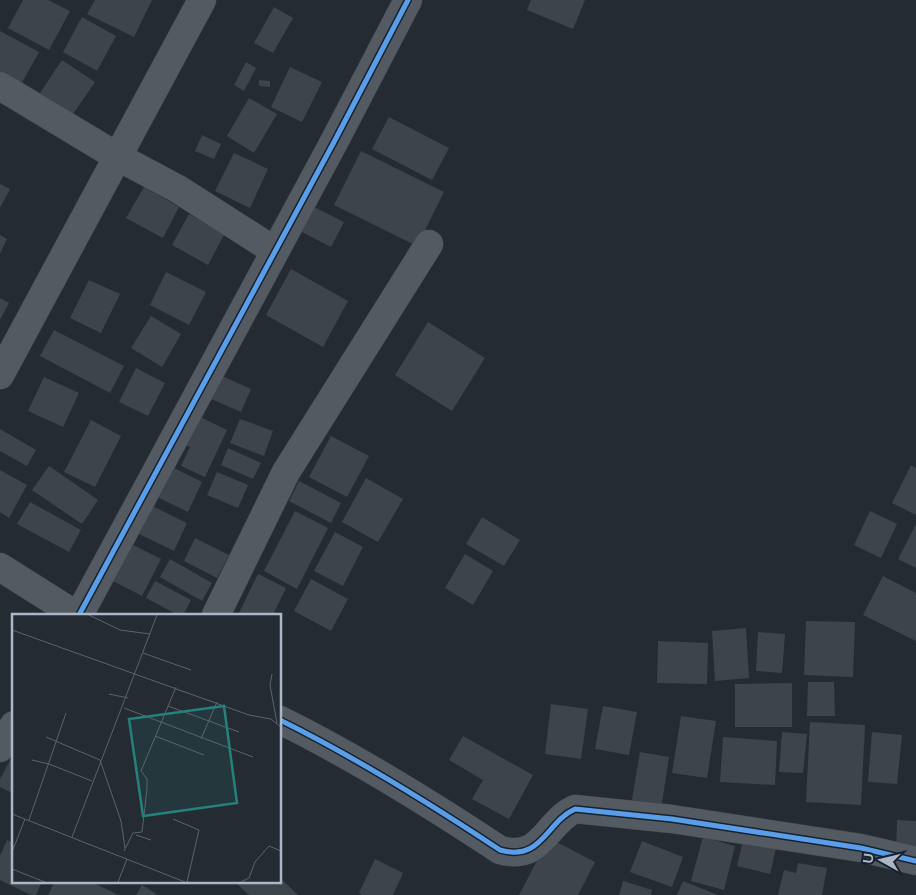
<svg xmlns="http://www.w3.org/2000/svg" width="916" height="895" viewBox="0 0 916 895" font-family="Helvetica,sans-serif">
<rect width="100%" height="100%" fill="#242b33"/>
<g fill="#3e444c">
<polygon points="23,0 48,0 70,11 49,50 8,28"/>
<polygon points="95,0 152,0 134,37 87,14"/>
<polygon points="531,0 585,0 573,29 527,10"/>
<polygon points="274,7 293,18 273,53 254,43"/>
<polygon points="82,17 116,36 97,71 63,52"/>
<polygon points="0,31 39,52 19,88 0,78"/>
<polygon points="62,60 95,82 71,117 38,96"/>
<polygon points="246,62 256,68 244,91 234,85"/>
<polygon points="290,67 322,82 302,122 271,107"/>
<polygon points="259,80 270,81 270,87 259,86"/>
<polygon points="249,98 277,114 254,153 227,136"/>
<polygon points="389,117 449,148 432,180 372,149"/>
<polygon points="202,135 221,144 214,159 195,151"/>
<polygon points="361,151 444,192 417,246 334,205"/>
<polygon points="234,153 268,169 250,208 215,191"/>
<polygon points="0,184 10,189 0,208"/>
<polygon points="144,187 179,207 163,238 126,218"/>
<polygon points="306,203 344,222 331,247 294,228"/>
<polygon points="189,214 225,233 208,265 172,245"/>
<polygon points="0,235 7,239 0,254"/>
<polygon points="291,269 348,301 323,347 266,315"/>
<polygon points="166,272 206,292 189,325 150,305"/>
<polygon points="89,280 120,294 101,333 70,318"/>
<polygon points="0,298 9,303 0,320"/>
<polygon points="151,316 181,334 162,367 131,348"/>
<polygon points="428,322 485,358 452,411 395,375"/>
<polygon points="54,330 124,366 110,393 40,356"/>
<polygon points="136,368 165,383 148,416 119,402"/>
<polygon points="220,375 251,389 241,412 209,398"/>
<polygon points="44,377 79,393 63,427 28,411"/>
<polygon points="190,412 227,430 205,477 181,466 190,447 176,441"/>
<polygon points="240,419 273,431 264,456 230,443"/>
<polygon points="91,420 121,436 95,487 64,472"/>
<polygon points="0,429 36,450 27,466 0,451"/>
<polygon points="331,436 369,456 347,497 309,477"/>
<polygon points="228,448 261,463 253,479 221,465"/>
<polygon points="166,464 202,482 188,512 151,494"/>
<polygon points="911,465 916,468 916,515 892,503"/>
<polygon points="49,466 98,500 82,524 32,490"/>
<polygon points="0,470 27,485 9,518 0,512"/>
<polygon points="217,472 248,485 238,508 207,495"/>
<polygon points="366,478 403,499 378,542 342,522"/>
<polygon points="299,481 341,503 331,523 289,501"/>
<polygon points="142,501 187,523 174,551 129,529"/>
<polygon points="30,502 81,530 69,552 17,524"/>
<polygon points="295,511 328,528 297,589 264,571"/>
<polygon points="870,511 897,524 881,558 854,545"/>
<polygon points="482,517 520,540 504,566 466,544"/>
<polygon points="916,524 916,568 898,559"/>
<polygon points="335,532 363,547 343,586 314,571"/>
<polygon points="195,538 229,555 217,578 184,561"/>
<polygon points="123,540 161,559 142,596 105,577"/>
<polygon points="465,554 493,571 473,605 445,588"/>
<polygon points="170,559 212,583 202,601 160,577"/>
<polygon points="258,574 286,588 273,615 238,615"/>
<polygon points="883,576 916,593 916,641 863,615"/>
<polygon points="311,579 348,599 331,631 294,611"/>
<polygon points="155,581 191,600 183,615 178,615 146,598"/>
<polygon points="806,621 855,622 853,677 804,675"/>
<polygon points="746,628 749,678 715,681 712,631"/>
<polygon points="758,632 785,634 782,673 756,671"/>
<polygon points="658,641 708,643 707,684 657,683"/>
<polygon points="808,682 834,682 835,716 807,716"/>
<polygon points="792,683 792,727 735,727 735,684"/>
<polygon points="551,704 588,709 581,759 545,754"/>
<polygon points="603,706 637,712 629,755 595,749"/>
<polygon points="681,716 716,721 707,778 672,773"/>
<polygon points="810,722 865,725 861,805 806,802"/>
<polygon points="782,732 807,734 803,773 779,772"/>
<polygon points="872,732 902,735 897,784 868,782"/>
<polygon points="463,736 533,775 509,819 472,799 483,780 449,760"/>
<polygon points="723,737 777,741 775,785 720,782"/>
<polygon points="640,752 669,757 661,810 631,805"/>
<polygon points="14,753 14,794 0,787 0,779"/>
<polygon points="897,820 916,821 916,852 896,852"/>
<polygon points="703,837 735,846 724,890 691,881"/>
<polygon points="744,837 777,844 770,874 737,866"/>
<polygon points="549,838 595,862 578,895 519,895"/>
<polygon points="7,840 14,843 14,881 42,881 36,895 31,895 0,880 0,856"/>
<polygon points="642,841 683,857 672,887 630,872"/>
<polygon points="375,859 403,873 393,895 362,895 359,893"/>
<polygon points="798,863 827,868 822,895 778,895 784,870 796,873"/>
<polygon points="280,878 298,895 249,895 236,883 238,881 280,881"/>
<polygon points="55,881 89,881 119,895 48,895"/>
<polygon points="623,881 652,890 651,895 619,895"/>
<polygon points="683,881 718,895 677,895"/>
<polygon points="142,885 158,895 136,895"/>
</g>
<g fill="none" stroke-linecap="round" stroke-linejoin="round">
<defs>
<g id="street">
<polyline points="0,86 118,157 178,189 275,251"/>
<polyline points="0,375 202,0"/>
<polyline points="0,567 76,615"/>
<polyline points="79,615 334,142 408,0"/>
<polyline points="216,615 286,472 429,244"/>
<path d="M280 720C357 758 429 803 500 850 542 862 546 822 575 809L672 819 861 848 916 861"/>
<polyline points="0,748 14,725"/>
</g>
</defs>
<use href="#street" stroke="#42474e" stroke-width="29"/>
<use href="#street" stroke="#545a62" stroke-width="28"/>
<defs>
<g id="cycleway">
<polyline points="79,615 334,142 408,0"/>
<path d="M280 720C357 758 429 803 500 850 542 862 546 822 575 809L672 819 861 848 916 861"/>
</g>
</defs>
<use href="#cycleway" stroke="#17222e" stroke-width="8"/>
<use href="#cycleway" stroke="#5a9eea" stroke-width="5"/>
</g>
<g transform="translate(12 614)">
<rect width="269" height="269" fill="#242b33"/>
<path fill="none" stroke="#5a636e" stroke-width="1" d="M77 1 108 16 138 20M0 16 237 101 259 105 269 113M131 39 179 56M260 60 258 71 265 109M97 80 116 84M156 92 227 118M112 94 241 143M143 122 192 141M34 123 88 146 109 207 113 234M189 125 205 88M20 146 37 150M37 150 80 167M0 200 173 268M161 205 187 216 175 268M17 206 54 99M124 221 139 226M60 223 145 1M112 237 121 219 130 218 135 175V165L129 157 164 73M0 238 13 205M0 255 33 268M106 268 115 245M229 268 237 264 243 248 257 232 269 237"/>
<path fill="#26807b" fill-opacity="0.15" stroke="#26807b" stroke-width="2.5" d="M212 92 225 189 131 202 117 105Z"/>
<rect width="269" height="269" fill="none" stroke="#abb7c7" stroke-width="2.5"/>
</g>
<g transform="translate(881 860) rotate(278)" stroke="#17222e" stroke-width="4" paint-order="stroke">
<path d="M0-4L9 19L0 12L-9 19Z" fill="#abb7c7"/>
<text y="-8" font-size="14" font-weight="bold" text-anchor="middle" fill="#abb7c7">U</text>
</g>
</svg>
